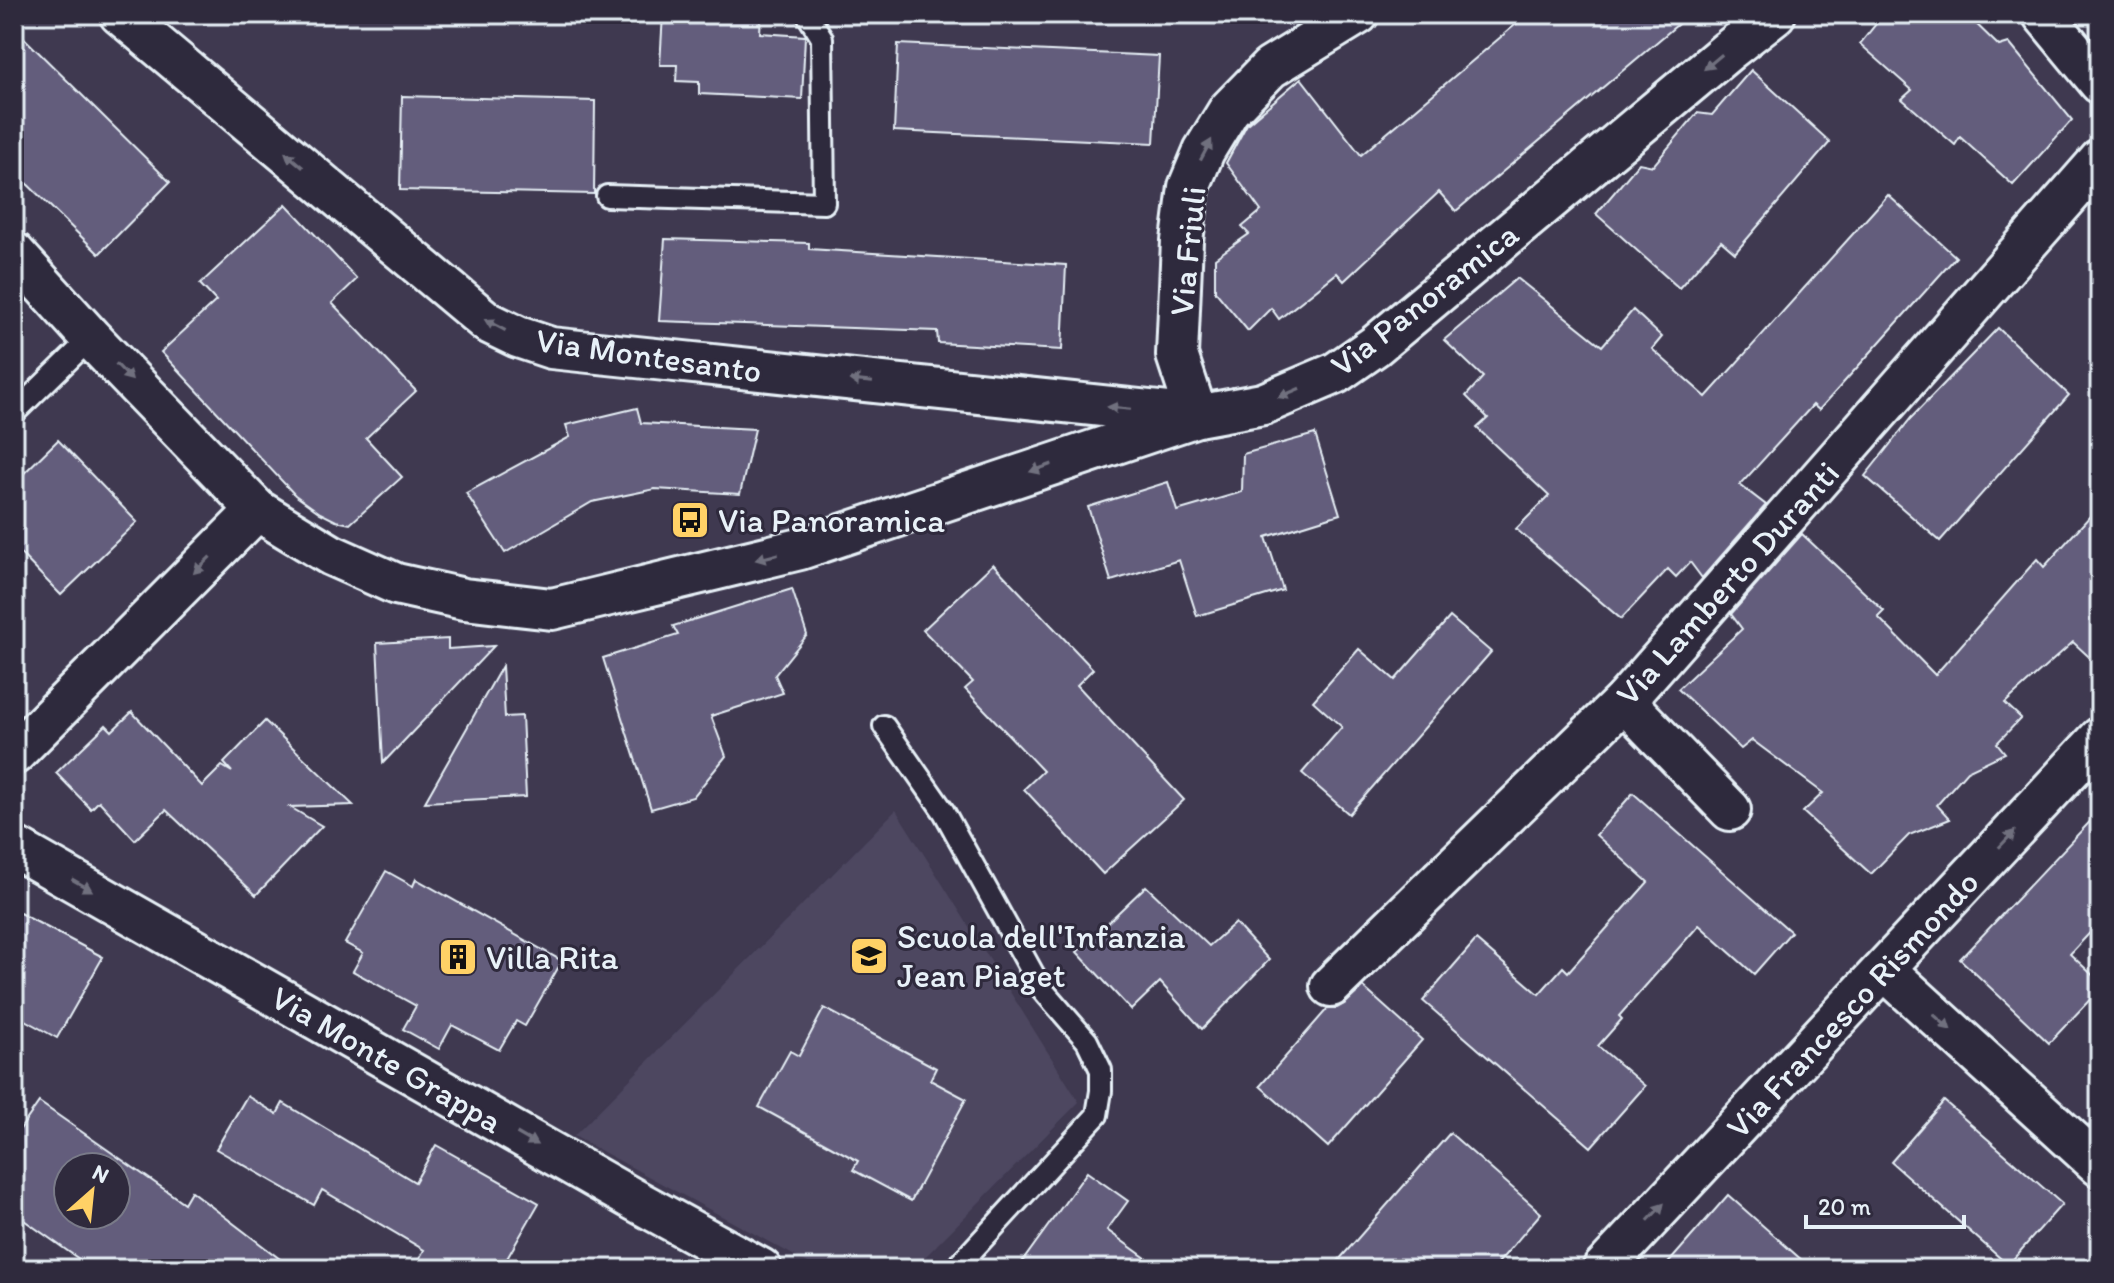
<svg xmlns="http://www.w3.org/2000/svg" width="2114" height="1283" viewBox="0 0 2114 1283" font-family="Itim,sans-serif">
<rect width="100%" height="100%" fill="#3f3950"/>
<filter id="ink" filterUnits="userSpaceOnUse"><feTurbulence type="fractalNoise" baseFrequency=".0125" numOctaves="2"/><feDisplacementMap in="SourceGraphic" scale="16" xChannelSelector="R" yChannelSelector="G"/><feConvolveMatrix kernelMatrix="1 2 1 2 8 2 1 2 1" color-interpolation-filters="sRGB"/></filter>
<g filter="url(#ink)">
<polygon fill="#4d4760" points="896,810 1079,1102 913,1269 819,1269 574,1136"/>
<g fill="#645d7b" stroke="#e8f1f8" stroke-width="2" fill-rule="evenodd">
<polygon points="663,14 761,14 760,33 805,36 802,99 699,94 699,82 676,81 677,65 660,65"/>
<polygon points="1528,14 1690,14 1456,211 1439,192 1344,281 1337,273 1279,319 1271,308 1248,331 1215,291 1215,258 1249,234 1242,227 1261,211 1226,163 1247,124 1301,78 1361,155"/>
<polygon points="1884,14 1966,14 1999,46 2009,43 2072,120 2013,185 1960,137 1955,145 1902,99 1912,90 1860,44"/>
<polygon points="14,28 170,182 99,254 14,171"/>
<polygon points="898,44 1159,56 1154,143 894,131"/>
<polygon points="1751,70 1830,142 1735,253 1721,241 1679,288 1596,214 1639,163 1653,166 1697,113 1712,115"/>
<polygon points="402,96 595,101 594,194 400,190"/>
<polygon points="1888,195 1956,257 1819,410 1813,405 1740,485 1766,505 1702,578 1690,562 1676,577 1668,569 1621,619 1516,529 1549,496 1477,428 1488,418 1466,396 1483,377 1444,340 1517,278 1602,346 1633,310 1662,337 1652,349 1706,397"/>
<polygon points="286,204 357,279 332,303 416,391 366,438 402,477 350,524 336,521 320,513 295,495 161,352 216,301 200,284"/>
<polygon points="665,239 809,243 809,249 1066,265 1062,350 938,343 937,331 659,321"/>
<polygon points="1998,328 2069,395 1940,541 1865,476 1911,418"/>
<polygon points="637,408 641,423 755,429 740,494 655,489 592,502 505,553 466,493 570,437 566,425"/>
<polygon points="1315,434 1340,514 1266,537 1283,590 1197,616 1179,560 1111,581 1088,507 1168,482 1177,511 1242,492 1243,454"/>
<polygon points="58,440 137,522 61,595 14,547 14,483"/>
<polygon points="2100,505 2100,667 2073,642 2005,703 2021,718 1997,743 2005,753 1967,771 1937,805 1950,819 1909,835 1871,874 1803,812 1823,793 1752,740 1741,749 1678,689 1742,629 1731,614 1802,534 1884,611 1878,617 1935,675 2037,559 2044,567"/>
<polygon points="993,564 1093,669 1077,685 1184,800 1103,874 1024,789 1043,771 965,689 973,682 923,630"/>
<polygon points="792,589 807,635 775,675 783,693 711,716 726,756 693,797 651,809 603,658 678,635 673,626"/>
<polygon points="1450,617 1491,652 1349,814 1302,773 1342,727 1313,701 1359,649 1395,680"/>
<polygon points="448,639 448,649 494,646 383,763 377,643"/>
<polygon points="502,666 505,717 522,716 526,797 425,802"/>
<polygon points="132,712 202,786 222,766 232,772 224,763 265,721 353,805 290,807 322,826 256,895 166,810 135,840 99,801 91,809 56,773 106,725 112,731"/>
<polygon points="1633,793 1791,932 1754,974 1699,925 1619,1016 1622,1019 1598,1046 1645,1086 1591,1147 1423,1001 1476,940 1539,994 1563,967 1568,972 1648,882 1596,835"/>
<polygon points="2100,811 2100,922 2070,954 2100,982 2100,989 2049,1043 1960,959"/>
<polygon points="386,871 413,886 416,879 562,961 525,1026 516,1021 499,1050 452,1025 439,1049 403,1029 416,1006 353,971 363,953 345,943"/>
<polygon points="1146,886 1209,946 1235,923 1269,960 1202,1029 1160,982 1131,1010 1077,952"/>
<polygon points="14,910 103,957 57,1038 14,1014"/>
<polygon points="1363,987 1422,1040 1328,1147 1260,1086 1328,1008 1337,1008 1346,1003"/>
<polygon points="824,1008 936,1068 930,1080 966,1099 911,1201 853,1170 858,1161 759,1107 790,1051 799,1056"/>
<polygon points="247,1096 277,1114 283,1103 415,1182 436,1145 539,1203 501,1269 414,1269 424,1250 322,1190 314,1205 216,1149"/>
<polygon points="1944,1101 2062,1204 2008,1265 1891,1162"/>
<path d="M39 1102 184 1203 191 1191 293 1269H93L14 1213V1138ZM68 1167H116V1215H68Z"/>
<polygon points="1450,1133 1541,1213 1493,1269 1331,1269"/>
<polygon points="1087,1172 1128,1201 1107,1230 1161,1269 1017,1269"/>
<polygon points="1728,1195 1812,1269 1663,1269"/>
</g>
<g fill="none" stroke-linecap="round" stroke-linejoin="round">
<defs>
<g id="lane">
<polyline points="607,196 824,203 822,38 807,14"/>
<polyline points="14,413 91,338"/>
<polyline points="884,726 944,812 1041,988 1087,1041 1101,1070 1101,1091 1097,1115 955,1269"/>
</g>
<g id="street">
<polyline points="120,14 487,322 518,337 551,348 1197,416 1177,355 1182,241 1189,187 1204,151 1229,110 1270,68 1358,14"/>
<polyline points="2043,14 2100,83"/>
<polyline points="14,253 91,338 257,510 331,555 396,584 464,599 552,609 800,549 1197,416 1263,404 1336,373 1375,346 1729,50 1775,14"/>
<polyline points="1624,701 1730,810"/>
<polyline points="14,754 257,510"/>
<polyline points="14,847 631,1198 761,1269"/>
<polyline points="1885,970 2100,1166"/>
<polyline points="1331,986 1624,701 2100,160"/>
<polyline points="1603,1269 2100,738"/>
</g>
</defs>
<use href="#lane" stroke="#e8f1f8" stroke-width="26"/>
<use href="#street" stroke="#e8f1f8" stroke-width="46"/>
<use href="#lane" stroke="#2f2a3d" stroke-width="20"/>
<use href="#street" stroke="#2f2a3d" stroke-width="40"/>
</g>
<defs><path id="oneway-solid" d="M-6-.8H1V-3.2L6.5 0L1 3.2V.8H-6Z" transform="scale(2)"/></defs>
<g fill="#70707e">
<use href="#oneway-solid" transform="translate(1713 62) rotate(140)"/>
<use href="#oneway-solid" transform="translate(1206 150) rotate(-62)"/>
<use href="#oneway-solid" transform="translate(294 160) rotate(-140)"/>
<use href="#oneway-solid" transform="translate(495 325) rotate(-152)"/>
<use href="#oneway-solid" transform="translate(124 372) rotate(46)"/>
<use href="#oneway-solid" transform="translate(861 381) rotate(-174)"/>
<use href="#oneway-solid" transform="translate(1289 393) rotate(157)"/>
<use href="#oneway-solid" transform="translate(1119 408) rotate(-174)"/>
<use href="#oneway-solid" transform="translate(1041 468) rotate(161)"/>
<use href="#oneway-solid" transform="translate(767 557) rotate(166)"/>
<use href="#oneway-solid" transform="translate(202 565) rotate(135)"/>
<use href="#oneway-solid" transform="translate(2007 839) rotate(-47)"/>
<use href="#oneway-solid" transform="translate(82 885) rotate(30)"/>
<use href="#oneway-solid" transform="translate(1942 1022) rotate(42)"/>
<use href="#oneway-solid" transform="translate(527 1139) rotate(30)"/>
<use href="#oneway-solid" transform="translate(1656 1212) rotate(-47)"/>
</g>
</g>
<defs>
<symbol id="bus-square" viewBox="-11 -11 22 22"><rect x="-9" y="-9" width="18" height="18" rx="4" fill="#ffd166" stroke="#2f2a3d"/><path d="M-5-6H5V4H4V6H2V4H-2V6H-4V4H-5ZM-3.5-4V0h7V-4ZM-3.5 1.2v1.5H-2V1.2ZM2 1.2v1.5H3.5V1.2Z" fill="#111"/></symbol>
<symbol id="school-square" viewBox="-11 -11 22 22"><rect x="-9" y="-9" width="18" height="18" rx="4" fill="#ffd166" stroke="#2f2a3d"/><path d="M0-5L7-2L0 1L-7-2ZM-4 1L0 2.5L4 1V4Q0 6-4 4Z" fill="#111"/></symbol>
<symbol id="building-square" viewBox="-11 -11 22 22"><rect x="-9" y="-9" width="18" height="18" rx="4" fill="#ffd166" stroke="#2f2a3d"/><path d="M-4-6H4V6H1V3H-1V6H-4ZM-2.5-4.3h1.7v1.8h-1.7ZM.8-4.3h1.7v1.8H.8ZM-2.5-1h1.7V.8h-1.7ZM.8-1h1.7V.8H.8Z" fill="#111"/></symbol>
</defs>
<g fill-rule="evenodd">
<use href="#bus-square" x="668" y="498" width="44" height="44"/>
<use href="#school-square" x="847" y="934" width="44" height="44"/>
<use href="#building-square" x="436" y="935" width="44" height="44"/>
</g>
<g text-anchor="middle" stroke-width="6" stroke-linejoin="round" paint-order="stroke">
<g font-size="34" fill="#e8f1f8" stroke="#2f2a3d">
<text transform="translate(1187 251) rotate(-84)" y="12">Via Friuli</text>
<text transform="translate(1424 299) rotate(-38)" y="12">Via Panoramica</text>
<text transform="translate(649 355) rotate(8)" y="12">Via Montesanto</text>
<text transform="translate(1727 583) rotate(-48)" y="12">Via Lamberto Duranti</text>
<text transform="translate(1852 1004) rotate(-47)" y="12">Via Francesco Rismondo</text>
<text transform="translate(387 1059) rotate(30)" y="12">Via Monte Grappa</text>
</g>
<g font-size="34" fill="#e8f1f8" stroke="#2f2a3d" text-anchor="start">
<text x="718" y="532">Via Panoramica</text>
<text x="897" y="948">Scuola dell'Infanzia<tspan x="897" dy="39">Jean Piaget</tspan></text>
<text x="486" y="969">Villa Rita</text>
</g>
</g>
<rect width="2114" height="1283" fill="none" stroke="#2f2a3d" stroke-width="48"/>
<rect x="24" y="24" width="2066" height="1235" fill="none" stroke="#e8f1f8" stroke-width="3" filter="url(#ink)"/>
<g transform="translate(92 1191) rotate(27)"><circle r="38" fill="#2f2a3d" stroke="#797a88" stroke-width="2"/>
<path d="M0-6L14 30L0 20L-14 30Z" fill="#ffd166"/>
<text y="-12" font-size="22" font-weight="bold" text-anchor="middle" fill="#e8f1f8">N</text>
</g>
<path d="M1806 1215v12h158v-12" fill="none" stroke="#e8f1f8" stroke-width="4"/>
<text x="1818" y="1215" font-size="24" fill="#e8f1f8" stroke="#2f2a3d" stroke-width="6" paint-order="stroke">20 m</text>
</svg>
